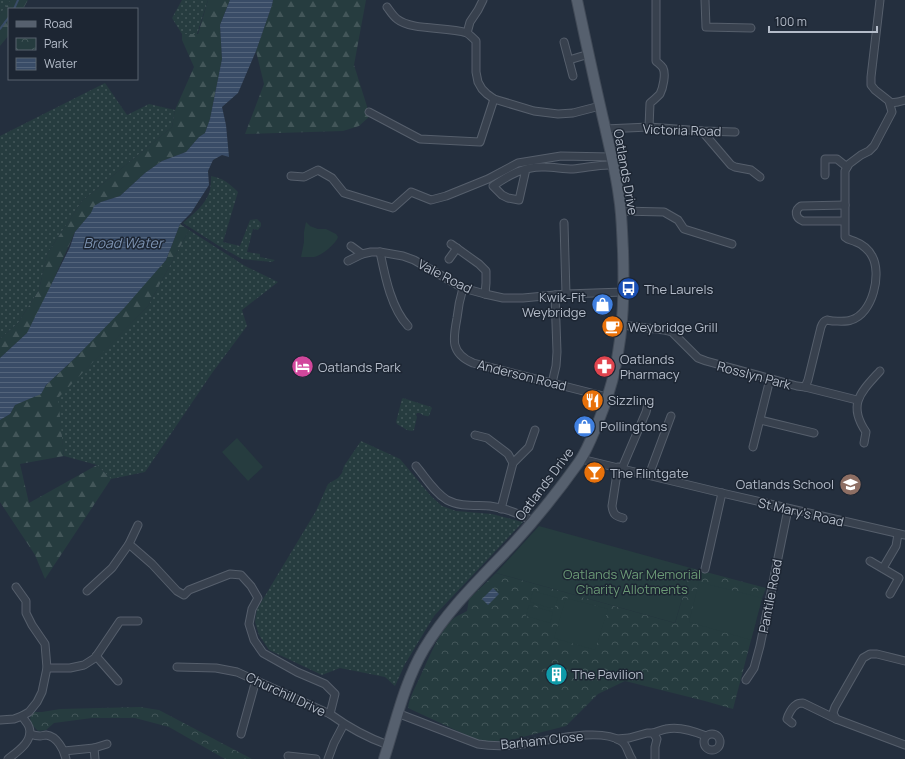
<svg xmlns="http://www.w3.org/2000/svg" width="905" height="759" viewBox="0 0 905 759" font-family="Manrope,sans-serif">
<defs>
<pattern id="grass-dots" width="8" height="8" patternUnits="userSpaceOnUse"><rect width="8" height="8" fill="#263c3f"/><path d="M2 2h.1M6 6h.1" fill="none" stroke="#435659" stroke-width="1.8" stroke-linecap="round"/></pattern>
<pattern id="forest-firs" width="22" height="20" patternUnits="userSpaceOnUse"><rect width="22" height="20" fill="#263c3f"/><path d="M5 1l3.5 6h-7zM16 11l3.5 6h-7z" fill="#435659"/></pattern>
<pattern id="park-crowns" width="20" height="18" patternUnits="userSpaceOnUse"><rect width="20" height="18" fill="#263c3f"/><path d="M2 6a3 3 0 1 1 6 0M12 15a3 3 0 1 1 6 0" fill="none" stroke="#435659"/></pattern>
<pattern id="water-rules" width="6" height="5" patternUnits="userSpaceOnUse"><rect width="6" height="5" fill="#394c67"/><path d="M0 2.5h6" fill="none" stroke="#53647b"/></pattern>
</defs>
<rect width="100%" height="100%" fill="#242f3e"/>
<g fill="url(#grass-dots)">
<polygon points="0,0 11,0 0,14"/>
<polygon points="182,0 208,0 197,34 182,34 172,18"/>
<polygon points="105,83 127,115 149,104 175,110 172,127 82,201 47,254 39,290 18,323 0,339 0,136"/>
<path d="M211 176C223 178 230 184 238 192L223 242 240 246 250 220 257 219 261 223V226L258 230 253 229 247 252 260 254V257L275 260 272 262 242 259 219 246 183 223C193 214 205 205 209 193 211 188 211 181 211 176Z"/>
<polygon points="189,230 245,266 278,282 242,310 247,326 212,373 145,472 111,479 97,465 64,456 57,398 148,306"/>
<path d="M403 398 431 407 432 408 429 416C425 417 422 414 419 413H417L416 415 417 417 414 430 412 431 407 430 397 424 396 422 402 399Z"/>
<polygon points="361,441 400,459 431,496 442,506 456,511 492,514 523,522 434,616 405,664 395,686 385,677 340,668 322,675 269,650 259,635 255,622 257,609 316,511 328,484 338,478 342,473 344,466"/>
</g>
<g fill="url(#forest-firs)">
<polygon points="11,0 28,0 23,9 9,9 9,35 0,46 0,14"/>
<polygon points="208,0 230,0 220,25 222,59 210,119 205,133 199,137 186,152 162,161 145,173 120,196 101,202 75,232 43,303 27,333 0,358 0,339 18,323 39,290 47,254 82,201 172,127 175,110 194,67 182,40 182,34 198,34"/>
<polygon points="273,0 366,0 354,65 370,116 359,126 343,131 245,134 264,84 256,51 272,5"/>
<polygon points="180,224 189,230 148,306 58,398 64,456 20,464 29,503 97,465 111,479 45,579 35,555 0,502 0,420 10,414 15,405 41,393 46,385 76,357 166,260"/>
</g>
<g fill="url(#park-crowns)">
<path d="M691 568 766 588 762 598 733 709 705 701 625 681 598 694 566 726 511 740 492 742 479 741 408 708C409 698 416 686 420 677 429 658 437 636 451 621 455 616 462 614 467 611L469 599 496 573 675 623Z"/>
<path d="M140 707 159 710 252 759H225L169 727 135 718H92L54 723 46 730 38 731C31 724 29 722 31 712H42L60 709Z"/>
</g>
<g fill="#263c3f">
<path d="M306 222 310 226 318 229H326L336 234 338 237C336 244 321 256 314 257 309 257 305 257 301 257L304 242V232Z"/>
<polygon points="237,438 263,467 248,481 222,452"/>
<polygon points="539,526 691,568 675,623 496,573"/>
<polygon points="699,582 762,598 751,640 689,622"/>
<polygon points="533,591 558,598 554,609 530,602"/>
<polygon points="566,598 608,609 595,650 554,638"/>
<polygon points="529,605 553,612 550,623 526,616"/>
</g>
<g fill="url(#water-rules)">
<polygon points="230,0 273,0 272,5 256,51 238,93 222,107 226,125 229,157 222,155 213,160 208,171 209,185 191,213 180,224 166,260 125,307 76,357 46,385 41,394 15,405 10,414 0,420 0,358 27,333 70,247 75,232 91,213 94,206 101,202 120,196 145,173 162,161 186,152 199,137 205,133 210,119 222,59 220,25"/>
<polygon points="493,588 499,594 488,605 482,599"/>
</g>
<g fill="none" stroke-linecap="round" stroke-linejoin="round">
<g stroke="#394c67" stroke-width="2">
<polyline points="14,9 18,0"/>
<polyline points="0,29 9,17"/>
</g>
<defs>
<g id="minor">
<polyline points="705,0 706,27 751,28"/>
<path d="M387 7C390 11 393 16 397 19 412 31 447 26 467 33 470 35 473 38 476 41V72L478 82 482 89 487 94 494 99 534 111 558 114 573 113 600 106"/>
<polyline points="467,33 470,22 478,10 483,0"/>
<polyline points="564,42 573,76"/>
<polyline points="569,60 589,54"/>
<polyline points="890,103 898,102 905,100"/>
<polyline points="369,112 420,139 480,142 494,99"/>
<path d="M649 127 650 103C654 100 657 97 660 94 663 88 666 74 663 68 661 65 658 63 656 61V0"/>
<polyline points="605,129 649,127 702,131 735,132"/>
<polyline points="702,131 731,165 735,167 751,170 760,177"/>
<path d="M526 169 519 200 508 198 502 195 493 186C509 175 524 166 545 167 554 167 563 169 573 169 586 168 600 164 613 165"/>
<polyline points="825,175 825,159 837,159 847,167"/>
<polyline points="291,176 304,177 318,170 332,178 344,193 393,208 411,192 431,200 446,196 488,179 518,163 561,156 612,157"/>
<polyline points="621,211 664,212 678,220 684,229 732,244"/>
<path d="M844 221H803C795 218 794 210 801 206L845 205"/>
<polyline points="564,223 566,294"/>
<polyline points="451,244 479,264 486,271 486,283 485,294"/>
<polyline points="351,246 362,254"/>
<path d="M380 252C385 276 391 308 408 326"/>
<polyline points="449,259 457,248"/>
<polyline points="348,261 362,254 371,252 380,252 403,256 414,260 463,288 485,294 503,298 523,298 566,294 623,292"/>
<path d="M463 288C460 298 458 308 457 318 453 339 450 353 473 363L607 397"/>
<path d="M622 325 664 330 672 332 698 358 706 361 797 386 805 387 808 380 821 327C822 324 823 321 827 320 827 320 832 321 833 321 839 321 846 322 851 320 873 314 882 273 872 256 869 250 862 244 856 242 852 240 848 240 845 237V171L849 164 861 155 869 151 874 146 892 112 889 101 875 90 871 85V77L880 0"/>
<polyline points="552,383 556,366 557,352 555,295"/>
<polyline points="805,387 857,400"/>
<polyline points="760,420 814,433"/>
<polyline points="475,435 487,438 508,454 513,463 501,509"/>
<path d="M864 443 866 432C847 404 861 392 880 371"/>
<polyline points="753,447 770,379"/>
<polyline points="581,459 722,493 905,535"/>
<polyline points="513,463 529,447 535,430"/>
<path d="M416 466C426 478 434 492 447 500 460 507 476 505 490 506 505 508 520 514 533 521"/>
<path d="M618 467 612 506C613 514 615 516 623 518"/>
<polyline points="622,468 646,412 648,404"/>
<polyline points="649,475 671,416"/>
<polyline points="138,525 129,544 152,564 177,591 184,595 189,590 230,574 241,575 251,586 258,598 252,609 249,624 254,640 263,653 297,672 325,684 335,694 330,714"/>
<polyline points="870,561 899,578 890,594"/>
<polyline points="883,568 896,546 898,534"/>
<polyline points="705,569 722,493"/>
<polyline points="87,591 112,568 129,544"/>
<polyline points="96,656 118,681"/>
<path d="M177 667 216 668 237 672 330 714C348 727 368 738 388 745"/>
<polyline points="47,668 70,668 84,665 95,658 120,621 138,621"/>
<polyline points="746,680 754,668 760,646 788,509"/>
<path d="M397 713 478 744C490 746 503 746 515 745 542 743 598 726 621 741 627 744 628 754 632 759"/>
<polyline points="836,719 833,713 835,707 863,658 870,654 877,654 905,661"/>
<polyline points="0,720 14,719 22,716 29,712 37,702 42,692 47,668 45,644 32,625 26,613 26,601 16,587"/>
<path d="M792 723 787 719C788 715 792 707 796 705 798 703 800 703 803 703L836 719 905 745"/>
<path d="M653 733C657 732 661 730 666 729 679 726 694 731 706 736"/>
<circle cx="712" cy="742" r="8"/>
<path d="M30 734C33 735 36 736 40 736 42 736 44 735 46 735 57 736 64 750 66 759"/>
<polyline points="241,734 256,680"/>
<polyline points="617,739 629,738 647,733 653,733 657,739 655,747 655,759"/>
<polyline points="94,748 107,744"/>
<polyline points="64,751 94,748 95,759"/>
<polyline points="288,756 316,759"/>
<path d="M8 759C17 752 34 741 29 727 28 723 24 720 22 716"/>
<polyline points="328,759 334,743 344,724"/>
</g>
<path id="primary" d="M384 759C396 722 404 683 424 649 448 609 482 577 513 544 537 518 559 490 579 462 588 449 593 434 599 420 622 366 625 309 623 251 622 233 622 215 619 197 616 173 610 150 605 127 595 85 586 42 577 0"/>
</defs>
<use href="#minor" stroke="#565f6c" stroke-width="9"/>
<use href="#primary" stroke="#414a57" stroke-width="12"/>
<use href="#minor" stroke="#38414e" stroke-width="7"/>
<use href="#primary" stroke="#56606e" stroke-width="10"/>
</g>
<defs>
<symbol id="bus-disc" viewBox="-11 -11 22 22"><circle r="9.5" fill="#1a4fb4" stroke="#1d2633"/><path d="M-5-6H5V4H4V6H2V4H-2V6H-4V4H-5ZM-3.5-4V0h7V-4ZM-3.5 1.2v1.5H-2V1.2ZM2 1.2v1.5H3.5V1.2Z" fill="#fff"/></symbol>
<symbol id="shop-disc" viewBox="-11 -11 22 22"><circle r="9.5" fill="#3f7fe0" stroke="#1d2633"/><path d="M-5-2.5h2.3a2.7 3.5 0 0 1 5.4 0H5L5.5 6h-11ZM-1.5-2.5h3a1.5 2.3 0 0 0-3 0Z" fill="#fff"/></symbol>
<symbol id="cafe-disc" viewBox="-11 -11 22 22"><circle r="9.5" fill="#e8710a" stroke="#1d2633"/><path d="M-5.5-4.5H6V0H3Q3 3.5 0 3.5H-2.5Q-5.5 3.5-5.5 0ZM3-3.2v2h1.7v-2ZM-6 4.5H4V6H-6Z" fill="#fff"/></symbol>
<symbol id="pharmacy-disc" viewBox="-11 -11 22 22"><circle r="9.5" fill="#e0444e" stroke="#1d2633"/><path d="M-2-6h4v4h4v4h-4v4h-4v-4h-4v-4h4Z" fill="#fff"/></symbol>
<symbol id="hotel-disc" viewBox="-11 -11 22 22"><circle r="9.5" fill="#d1479c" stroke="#1d2633"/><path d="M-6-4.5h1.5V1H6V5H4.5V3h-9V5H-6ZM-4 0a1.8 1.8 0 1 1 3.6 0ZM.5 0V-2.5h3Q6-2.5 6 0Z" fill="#fff"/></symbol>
<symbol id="restaurant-disc" viewBox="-11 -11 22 22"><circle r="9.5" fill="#e8710a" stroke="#1d2633"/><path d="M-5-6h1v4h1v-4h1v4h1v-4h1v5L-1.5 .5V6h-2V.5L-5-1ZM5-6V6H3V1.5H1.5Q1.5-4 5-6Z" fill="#fff"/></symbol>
<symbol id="bar-disc" viewBox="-11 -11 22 22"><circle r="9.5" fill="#e8710a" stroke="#1d2633"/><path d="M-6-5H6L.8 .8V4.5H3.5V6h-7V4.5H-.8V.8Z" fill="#fff"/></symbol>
<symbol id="school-disc" viewBox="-11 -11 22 22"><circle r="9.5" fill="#8d6e63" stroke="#1d2633"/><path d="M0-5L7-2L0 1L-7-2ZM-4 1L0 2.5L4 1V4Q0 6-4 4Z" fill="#fff"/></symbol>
<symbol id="building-disc" viewBox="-11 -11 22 22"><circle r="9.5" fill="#0f9aa8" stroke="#1d2633"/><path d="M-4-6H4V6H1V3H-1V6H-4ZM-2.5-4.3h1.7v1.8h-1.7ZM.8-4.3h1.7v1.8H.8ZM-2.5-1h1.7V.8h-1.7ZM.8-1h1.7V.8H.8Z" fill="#fff"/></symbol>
</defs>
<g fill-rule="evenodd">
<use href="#bus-disc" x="616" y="276" width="25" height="25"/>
<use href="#shop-disc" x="590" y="292" width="25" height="25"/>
<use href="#cafe-disc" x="600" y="314" width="25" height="25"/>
<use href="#pharmacy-disc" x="592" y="354" width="25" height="25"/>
<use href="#hotel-disc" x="290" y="354" width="25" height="25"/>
<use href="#restaurant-disc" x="580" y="388" width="25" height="25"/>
<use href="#shop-disc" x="572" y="414" width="25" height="25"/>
<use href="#bar-disc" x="582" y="460" width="25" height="25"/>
<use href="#school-disc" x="838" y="472" width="25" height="25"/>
<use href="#building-disc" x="544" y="662" width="25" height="25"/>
</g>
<g text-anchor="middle" stroke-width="3" stroke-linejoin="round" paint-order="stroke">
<g font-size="13" fill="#b4bcc9" stroke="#1d2633">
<text transform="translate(682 130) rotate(2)" y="5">Victoria Road</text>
<text transform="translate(626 172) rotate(80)" y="5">Oatlands Drive</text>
<text transform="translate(445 276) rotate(27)" y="5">Vale Road</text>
<text transform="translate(522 375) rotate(14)" y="5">Anderson Road</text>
<text transform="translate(754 375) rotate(15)" y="5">Rosslyn Park</text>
<text transform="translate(544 484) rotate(-53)" y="5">Oatlands Drive</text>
<text transform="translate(801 512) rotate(13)" y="5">St Mary's Road</text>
<text transform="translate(770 596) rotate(-79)" y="5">Pantile Road</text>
<text transform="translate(286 694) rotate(25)" y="5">Churchill Drive</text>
<text transform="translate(542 740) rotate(-6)" y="5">Barham Close</text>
</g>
<g font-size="13" fill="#b4bcc9" stroke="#1d2633" text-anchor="start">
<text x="644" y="294">The Laurels</text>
<text x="586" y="302" text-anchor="end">Kwik-Fit<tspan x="586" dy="15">Weybridge</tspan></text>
<text x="628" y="332">Weybridge Grill</text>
<text x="620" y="364">Oatlands<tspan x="620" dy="15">Pharmacy</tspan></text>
<text x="318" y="372">Oatlands Park</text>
<text x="608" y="405">Sizzling</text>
<text x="600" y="431">Pollingtons</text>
<text x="610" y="478">The Flintgate</text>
<text x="834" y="489" text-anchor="end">Oatlands School</text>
<text x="572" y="679">The Pavilion</text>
</g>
<g font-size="13" fill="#6b9a76" stroke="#1d2633">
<text x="632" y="579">Oatlands War Memorial<tspan x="632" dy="15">Charity Allotments</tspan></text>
</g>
<g font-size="14" font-style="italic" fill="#7c92b1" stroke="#1d2633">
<text x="123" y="248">Broad Water</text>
</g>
</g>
<rect x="8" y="8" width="130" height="72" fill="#1d2633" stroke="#59626f"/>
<rect x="16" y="21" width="20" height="6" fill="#56606e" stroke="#59626f"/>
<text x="44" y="28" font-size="12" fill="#b4bcc9">Road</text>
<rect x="16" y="38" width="20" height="12" fill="url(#park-crowns)" stroke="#59626f"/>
<text x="44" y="48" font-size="12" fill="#b4bcc9">Park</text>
<rect x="16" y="58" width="20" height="12" fill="url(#water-rules)" stroke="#59626f"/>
<text x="44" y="68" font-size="12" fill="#b4bcc9">Water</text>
<path d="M769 26v6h108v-6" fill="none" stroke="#b4bcc9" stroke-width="2"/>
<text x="775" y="26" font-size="12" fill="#b4bcc9" stroke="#1d2633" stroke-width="3" paint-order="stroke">100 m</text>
</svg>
